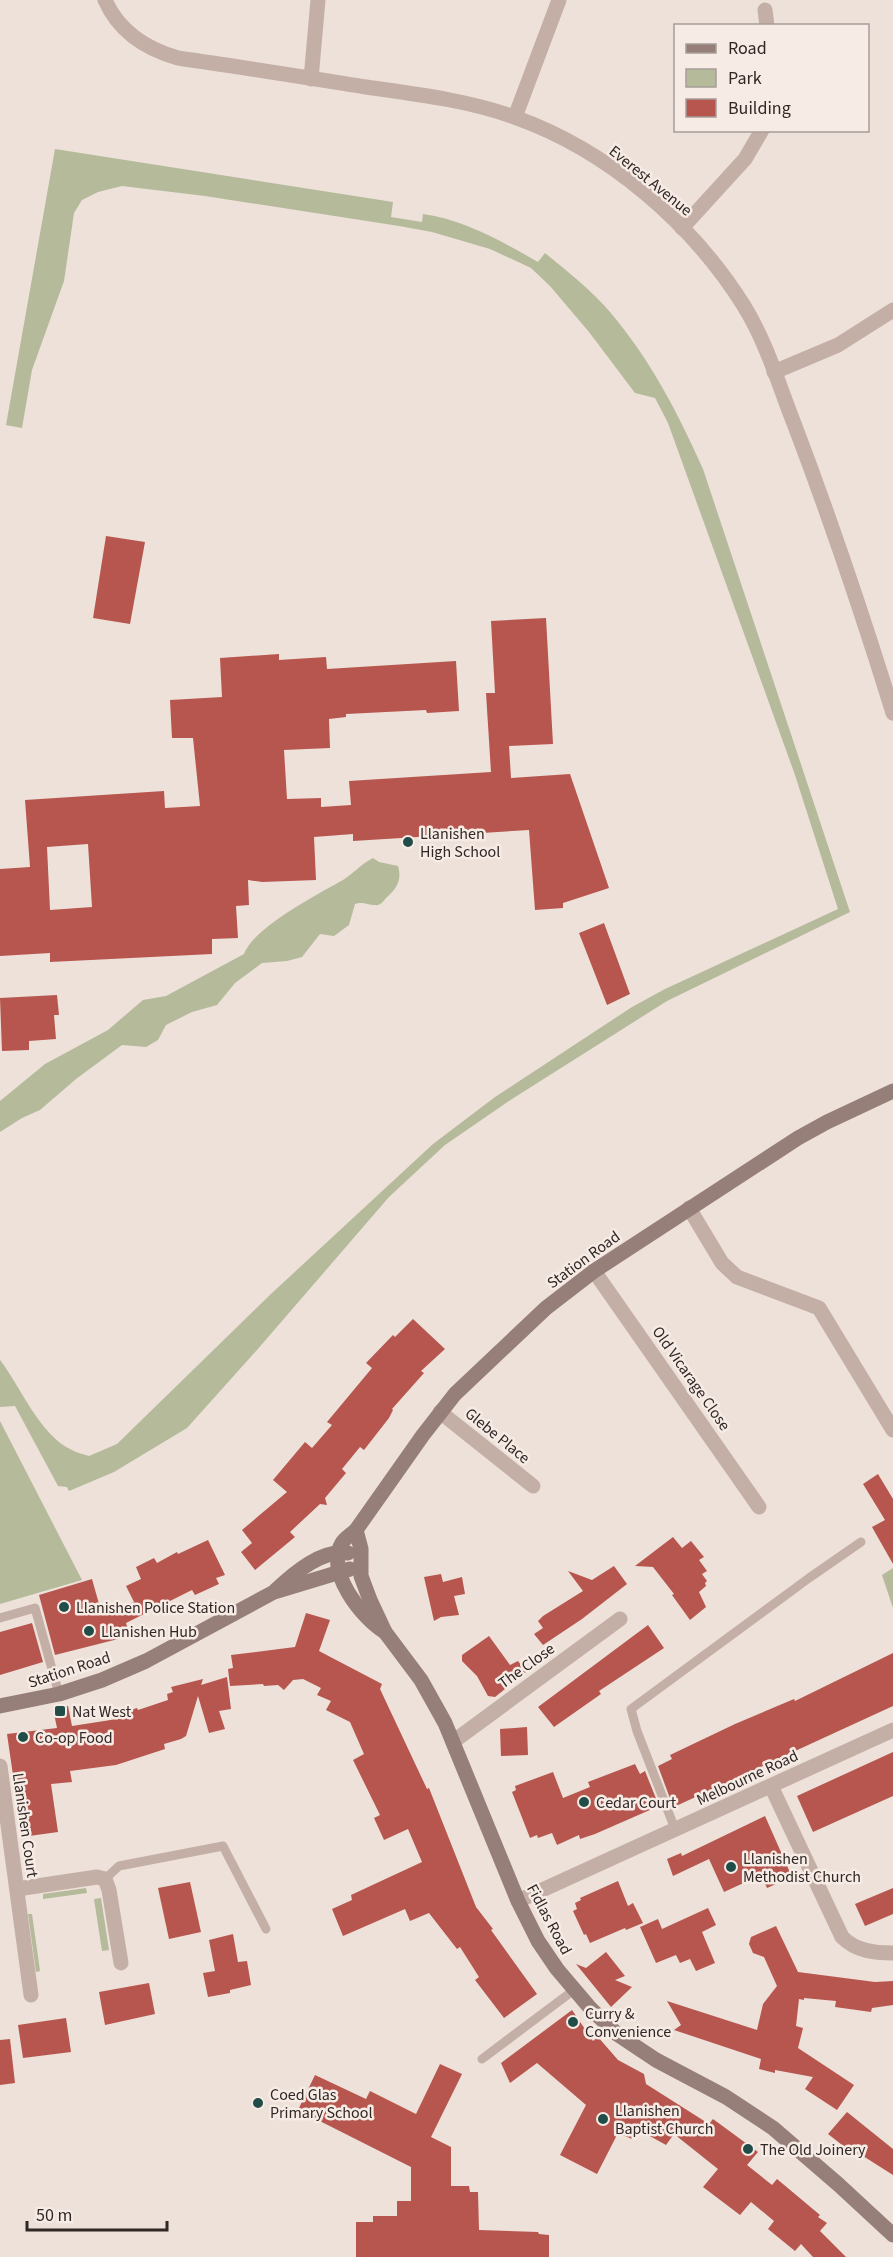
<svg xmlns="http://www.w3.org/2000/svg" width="893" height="2257" viewBox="0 0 893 2257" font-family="'Source Sans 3',sans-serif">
<rect width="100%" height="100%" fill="#ede1d9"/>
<g fill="#b5ba9b">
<path d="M55 149 393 202 391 217 422 222 423 214C465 220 501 241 538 262L545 253C567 271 591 290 610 312 650 359 678 413 703 469L850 912 667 1001 512 1099 445 1145 389 1197 257 1350 187 1428 114 1472 69 1491 67 1487 58 1486 15 1406 0 1407V1360C21 1387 40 1436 72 1450 77 1453 84 1454 89 1456L117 1444 272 1293 433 1144 495 1097 632 1007 665 989 838 909 795 775 668 423 655 398 635 393 589 332 550 286 531 268 490 249 432 232 399 226 205 196 122 186 98 192 82 200 74 213 64 281 32 370 22 428 6 425Z"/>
<path d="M373 858 379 862 398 866C402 880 397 888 387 897 383 901 381 906 375 905 367 905 363 901 355 904L349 925 334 936 320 934 302 957 287 961 262 963 235 983 217 1005 192 1012 166 1025 158 1040 146 1047 122 1045 76 1079 40 1110 22 1118 0 1132V1101L45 1064 108 1030 143 1000 166 996 244 954C253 928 318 894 343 880 354 873 361 864 373 858Z"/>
<polygon points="0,1421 82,1580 0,1604"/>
<polygon points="893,1568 893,1608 882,1575"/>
<polygon points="86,1888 87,1893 43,1899 43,1894"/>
<polygon points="101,1898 109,1950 102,1951 94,1899"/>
<polygon points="28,1914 32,1914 40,1971 36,1972"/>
</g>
<g fill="#b7564e" fill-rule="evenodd">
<polygon points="106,536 145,542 130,624 93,618"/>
<path d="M546 618 553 744 509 746 511 778 570 774 609 888 563 903V908L535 910 529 830 353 841V834L314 837 316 880 262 882 248 880 249 905 236 906 238 938 212 939V954L50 962V953L0 956V869L30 867 25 800 164 791 165 808 200 806 193 738H172L170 700 222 697 220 658 279 654V660L326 657 327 669 456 661 459 711 427 713 426 710 346 714V717L329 719 330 748 284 750 287 799 321 798V807L351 805 349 781 491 772 486 693H495L491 621ZM88 844 92 907 50 910 47 847Z"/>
<polygon points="604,923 630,994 607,1005 579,933"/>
<polygon points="57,995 59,1015 54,1015 56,1039 29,1041 29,1050 2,1051 0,998"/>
<polygon points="413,1319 445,1349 421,1371 424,1373 392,1409 393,1410 389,1418 364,1450 360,1447 342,1469 346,1473 325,1498 327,1505 320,1504 290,1532 295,1537 255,1570 241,1552 252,1543 242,1530 287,1492 273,1480 305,1442 312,1448 332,1425 327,1422 372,1368 366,1363 393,1335 395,1337"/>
<polygon points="878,1474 893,1499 893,1564 872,1527 885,1520 863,1484"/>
<polygon points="673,1537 682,1548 691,1541 704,1557 699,1560 707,1571 702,1574 707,1581 705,1583 706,1586 699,1592 706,1607 690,1620 672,1595 674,1594 653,1567 635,1566"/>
<polygon points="208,1540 225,1575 216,1578 219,1584 195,1595 192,1590 126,1623 130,1636 55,1655 39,1595 92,1579 101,1611 105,1612 134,1602 126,1586 141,1579 136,1567 154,1558 157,1563 177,1552 178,1554"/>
<polygon points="614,1566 627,1584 582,1619 543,1645 534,1634 543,1628 538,1621 543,1616 583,1591 568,1571 592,1580"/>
<polygon points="441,1574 443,1582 462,1577 465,1594 454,1596 459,1615 441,1617 434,1621 424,1577"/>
<polygon points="306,1613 330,1620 319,1651 382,1684 380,1689 427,1789 429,1788 476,1907 493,1929 491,1930 537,1994 504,2018 475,1980 479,1977 460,1947 457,1949 429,1913 410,1921 405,1909 343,1936 332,1909 352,1900 351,1895 422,1862 408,1829 384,1840 374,1818 380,1815 353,1760 364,1754 350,1722 326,1710 331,1701 317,1695 321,1688 303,1679 293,1680 284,1690 278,1685 264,1686 263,1684 230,1686 228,1669 233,1668 231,1655 295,1647"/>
<polygon points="32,1623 43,1662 0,1675 0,1632"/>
<polygon points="648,1625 664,1648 599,1691 601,1694 554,1727 538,1707"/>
<polygon points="489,1636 510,1665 518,1661 526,1672 495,1697 488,1696 477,1676 462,1661 462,1655"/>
<polygon points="893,1653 893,1706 676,1806 674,1800 671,1801 658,1766 672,1759 670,1755 735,1724 794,1699 795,1701"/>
<polygon points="227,1677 231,1709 219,1711 225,1729 209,1733 198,1696 186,1736 181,1739 164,1744 165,1749 116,1765 70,1771 72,1782 51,1784 58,1832 22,1837 7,1734 57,1728 53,1709 68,1706 72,1726 117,1719 115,1715 137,1708 138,1710 168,1700 167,1694 173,1692 171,1687 203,1679 201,1685"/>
<polygon points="527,1727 528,1755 501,1756 500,1729"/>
<polygon points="893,1752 893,1796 813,1832 797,1796"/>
<polygon points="635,1764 640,1774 645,1771 659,1806 595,1834 580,1839 579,1835 557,1845 552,1833 538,1838 537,1835 530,1838 512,1792 516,1790 515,1786 553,1772 563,1798 590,1787 588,1782"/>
<polygon points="765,1816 792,1877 767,1888 761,1875 724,1892 709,1859 673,1876 667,1859 681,1853 682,1856"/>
<polygon points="618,1881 628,1906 633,1903 643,1923 626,1930 625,1928 590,1943 586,1934 584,1935 573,1911 577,1909 575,1903 581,1900 580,1898"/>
<polygon points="190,1882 201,1932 169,1939 158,1888"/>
<polygon points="893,1888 893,1914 865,1926 855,1904"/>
<polygon points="708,1908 716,1925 702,1932 715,1963 696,1971 690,1959 680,1963 676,1955 656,1963 640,1927 658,1919 662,1929"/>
<polygon points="776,1926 798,1972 875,1982 893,1981 893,2005 872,2008 871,2012 835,2007 836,2001 804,1998 804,2000 799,1999 796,2026 803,2028 798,2048 854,2085 837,2110 805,2089 813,2077 775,2070 775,2073 759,2069 761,2059 674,2030 681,2025 667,2001 757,2030 763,2004 777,1986 764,1957 753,1953 749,1944 751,1937"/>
<polygon points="233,1934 238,1962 247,1961 251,1985 230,1990 230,1993 208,1997 203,1973 215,1971 209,1940"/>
<polygon points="606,1952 625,1976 615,1980 632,1987 611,2007 576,1964 586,1968"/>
<polygon points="149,1983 155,2014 105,2025 99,1992"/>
<polygon points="572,2010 593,2041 598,2037 618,2060 644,2074 646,2084 709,2124 713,2119 758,2152 747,2165 772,2185 777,2179 820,2215 818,2217 827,2223 820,2231 846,2257 813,2257 801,2244 795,2251 768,2229 774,2221 751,2202 740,2215 703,2187 718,2169 674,2134 666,2145 637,2129 632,2139 618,2133 597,2174 560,2155 586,2105 537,2063 510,2083 501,2063"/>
<polygon points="66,2018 71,2052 23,2058 18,2025"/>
<polygon points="10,2039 15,2083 0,2085 0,2040"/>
<polygon points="440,2064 462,2074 431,2137 451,2147 451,2186 469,2186 470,2192 478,2192 479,2230 538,2232 539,2234 549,2235 549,2257 356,2257 356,2222 373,2222 373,2216 397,2216 397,2201 411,2201 411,2167 298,2110 315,2075 366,2099 370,2091 416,2114"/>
<polygon points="847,2112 893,2149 893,2175 863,2156 861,2157 848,2145 846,2148 828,2134"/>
</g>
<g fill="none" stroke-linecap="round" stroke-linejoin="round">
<g stroke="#c4afa7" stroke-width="9">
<polyline points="0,1618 35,1608 59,1694"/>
<polyline points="675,1829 637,1731 631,1709 809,1578 861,1542"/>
<polyline points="105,1879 119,1866 223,1846 266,1929"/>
<polyline points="482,2059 574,1990"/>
</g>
<g stroke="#c4afa7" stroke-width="15">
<path d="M105 0C119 32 146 49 178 58 241 67 303 77 366 87 415 94 467 100 514 117 608 150 692 223 744 306 767 343 779 386 795 426 831 521 863 616 893 713"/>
<polyline points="765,10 767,26"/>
<polyline points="311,79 318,0"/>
<polyline points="515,117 559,0"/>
<polyline points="682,228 745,159 762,130"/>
<polyline points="774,372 838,345 893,310"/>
<polyline points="689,1208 722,1263 737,1277 819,1308 893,1430"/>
<polyline points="594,1271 759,1507"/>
<polyline points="440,1412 533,1486"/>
<polyline points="454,1741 620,1619"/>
<polyline points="0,1766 31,1995"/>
<path d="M771 1786 842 1937C856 1951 874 1953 893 1953"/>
<polyline points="17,1889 97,1877 105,1879 109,1890 121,1963"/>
<polyline points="518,1901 893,1730"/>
</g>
<g stroke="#977f79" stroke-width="15">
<polyline points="356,1530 361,1549 361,1576 370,1600 385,1632 421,1680 445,1723 518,1901 538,1941 557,1969 591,2009 617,2034 656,2060 726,2097 773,2128 839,2185 893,2235"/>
<path d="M276 1590C294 1573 322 1549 348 1553"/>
<path d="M385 1632C362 1618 325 1572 342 1543 345 1538 352 1534 356 1530L423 1435 455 1394 546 1308 594 1271 798 1138 827 1122 893 1091"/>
<polyline points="0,1706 59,1694 102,1680 146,1661 274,1592 350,1569"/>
</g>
</g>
<g fill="#214d49" stroke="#f6ebe5" stroke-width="2">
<circle cx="408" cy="842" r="6"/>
<circle cx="64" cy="1607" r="6"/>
<circle cx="89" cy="1631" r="6"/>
<rect x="54" y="1705" width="12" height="12" rx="3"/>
<circle cx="23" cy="1737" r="6"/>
<circle cx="584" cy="1802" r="6"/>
<circle cx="731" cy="1867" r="6"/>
<circle cx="573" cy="2022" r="6"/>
<circle cx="258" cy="2103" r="6"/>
<circle cx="603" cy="2119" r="6"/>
<circle cx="748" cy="2149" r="6"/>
</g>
<g text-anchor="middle" stroke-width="5" stroke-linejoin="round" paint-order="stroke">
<g font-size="16" fill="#312826" stroke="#f6ebe5">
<text transform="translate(651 180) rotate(39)" y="6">Everest Avenue</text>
<text transform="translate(583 1259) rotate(-36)" y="6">Station Road</text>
<text transform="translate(692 1378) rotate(55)" y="6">Old Vicarage Close</text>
<text transform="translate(498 1435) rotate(39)" y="6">Glebe Place</text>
<text transform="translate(526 1665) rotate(-36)" y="6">The Close</text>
<text transform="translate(69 1669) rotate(-18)" y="6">Station Road</text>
<text transform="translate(747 1777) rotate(-25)" y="6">Melbourne Road</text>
<text transform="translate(26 1825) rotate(82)" y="6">Llanishen Court</text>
<text transform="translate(550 1919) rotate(62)" y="6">Fidlas Road</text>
</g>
<g font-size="16" fill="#312826" stroke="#f6ebe5" text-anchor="start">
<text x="420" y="839">Llanishen<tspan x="420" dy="18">High School</tspan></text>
<text x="76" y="1613">Llanishen Police Station</text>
<text x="101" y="1637">Llanishen Hub</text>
<text x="72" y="1717">Nat West</text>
<text x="35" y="1743">Co-op Food</text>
<text x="596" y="1808">Cedar Court</text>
<text x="743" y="1864">Llanishen<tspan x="743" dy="18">Methodist Church</tspan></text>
<text x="585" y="2019">Curry &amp;<tspan x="585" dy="18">Convenience</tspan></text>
<text x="270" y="2100">Coed Glas<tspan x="270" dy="18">Primary School</tspan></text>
<text x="615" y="2116">Llanishen<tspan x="615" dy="18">Baptist Church</tspan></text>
<text x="760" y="2155">The Old Joinery</text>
</g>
</g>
<rect x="674" y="24" width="195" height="108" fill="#f6ebe5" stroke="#a79d99" stroke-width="1.5"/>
<rect x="686" y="44" width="30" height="9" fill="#977f79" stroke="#a79d99" stroke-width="1.5"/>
<text x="728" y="54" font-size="18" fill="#312826">Road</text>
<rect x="686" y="69" width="30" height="18" fill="#b5ba9b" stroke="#a79d99" stroke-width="1.5"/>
<text x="728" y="84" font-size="18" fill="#312826">Park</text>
<rect x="686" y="99" width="30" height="18" fill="#b7564e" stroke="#a79d99" stroke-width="1.5"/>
<text x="728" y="114" font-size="18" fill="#312826">Building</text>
<path d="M27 2221v9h140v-9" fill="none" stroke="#312826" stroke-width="3"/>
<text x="36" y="2221" font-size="18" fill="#312826" stroke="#f6ebe5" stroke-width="4.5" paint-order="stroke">50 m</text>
</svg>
